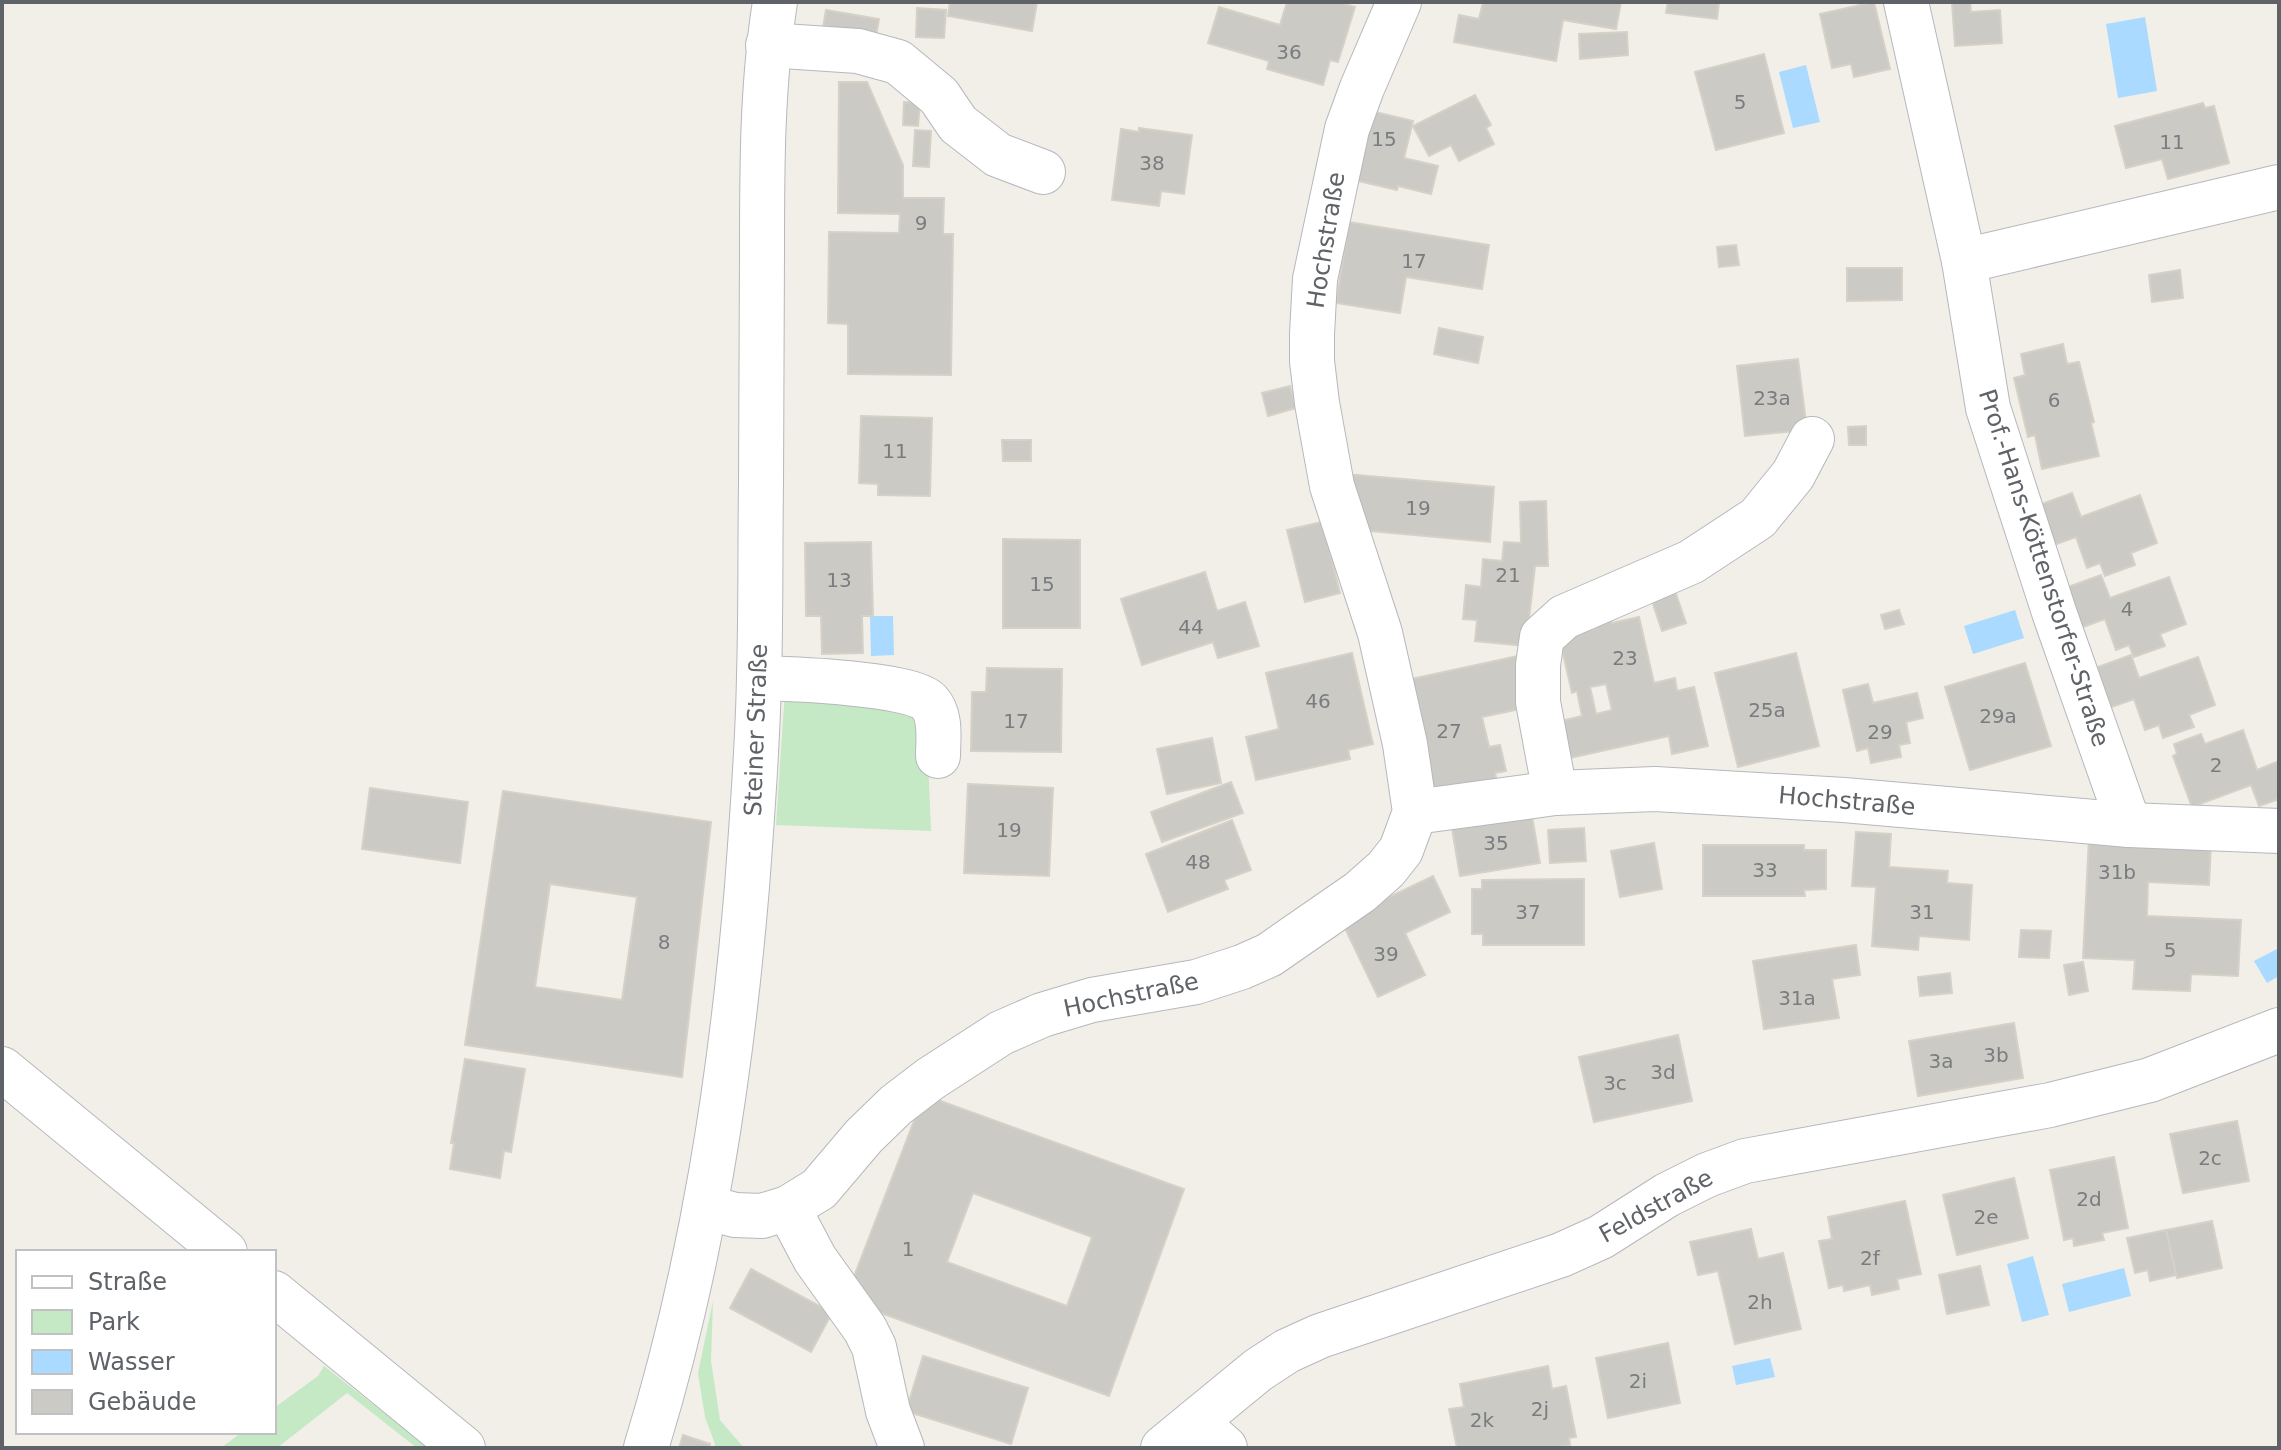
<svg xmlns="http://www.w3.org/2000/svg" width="2281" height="1450" viewBox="0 0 2281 1450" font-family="'DejaVu Sans',sans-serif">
<rect width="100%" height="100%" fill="#f1efe8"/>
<g fill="#c5e8c5">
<polygon points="785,690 900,704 917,721 928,760 931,831 776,825"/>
<polygon points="713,1301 711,1361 720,1420 744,1448 714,1448 715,1444 705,1417 698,1373"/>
<polygon points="324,1366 429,1448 417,1448 347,1393 277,1448 221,1448 242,1432 274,1432 274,1408 318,1376"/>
</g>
<g fill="#aadaff">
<polygon points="2145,17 2157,91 2118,98 2106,24"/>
<polygon points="1806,65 1820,122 1793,128 1779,72"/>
<polygon points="2015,610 2024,638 1973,654 1964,626"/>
<polygon points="870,616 893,616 894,655 871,656"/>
<polygon points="2279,948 2279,976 2267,983 2254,961"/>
<polygon points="2033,1256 2049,1315 2022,1322 2007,1264"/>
<polygon points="2124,1268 2131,1296 2069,1312 2062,1284"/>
<polygon points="1770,1358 1775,1377 1736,1385 1732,1366"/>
</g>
<g fill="#cccac5" stroke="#d6d1c6" stroke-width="2" fill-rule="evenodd">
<polygon points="950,2 1037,2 1032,31 948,16"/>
<polygon points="1287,2 1337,2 1355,7 1338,62 1330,60 1323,85 1267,69 1269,61 1208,43 1219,7 1280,25"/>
<polygon points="1483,2 1621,2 1616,29 1563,20 1556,61 1454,42 1459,15 1479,19"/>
<polygon points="1668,2 1719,2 1717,19 1666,13"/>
<polygon points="1874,2 1890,69 1854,77 1851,64 1832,68 1820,14"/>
<polygon points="1970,2 1971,12 2000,10 2002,43 1955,46 1952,3"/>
<polygon points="917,8 946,10 944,38 916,37"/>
<polygon points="826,10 879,19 875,42 822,33"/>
<polygon points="1627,32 1628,55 1580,59 1579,34"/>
<polygon points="1764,54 1784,133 1716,150 1695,72"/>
<polygon points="839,82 867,82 903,165 903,198 944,198 943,234 953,234 951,375 848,374 848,324 828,323 829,232 899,233 900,214 838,213"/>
<polygon points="1475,95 1491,125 1486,128 1494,144 1459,161 1451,145 1429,156 1413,126"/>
<polygon points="904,102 920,103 918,126 903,125"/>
<polygon points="2203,103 2205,108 2214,106 2229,163 2168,179 2162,159 2126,168 2115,126"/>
<polygon points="1367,110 1413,121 1404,158 1438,166 1431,194 1398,186 1397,190 1350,179"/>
<polygon points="1139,128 1192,135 1184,194 1161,191 1159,206 1112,200 1121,129 1139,132"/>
<polygon points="915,130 931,131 929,167 913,166"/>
<polygon points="1349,222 1489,245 1482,289 1406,277 1400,313 1336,303"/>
<polygon points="1736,245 1739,265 1719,267 1717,247"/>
<polygon points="1847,268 1902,268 1902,300 1847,301"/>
<polygon points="2180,270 2183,298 2152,302 2149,275"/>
<polygon points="1439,328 1483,337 1478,363 1434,354"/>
<polygon points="2063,344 2067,364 2079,362 2094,422 2091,423 2099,456 2042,469 2035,435 2028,437 2014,378 2025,375 2021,354"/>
<polygon points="1798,359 1807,430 1745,436 1737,366"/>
<polygon points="1290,386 1296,408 1268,416 1262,393"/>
<polygon points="861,416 932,418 930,496 878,495 878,484 859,483"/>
<polygon points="1866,426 1866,445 1849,445 1848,427"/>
<polygon points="1002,440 1031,440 1031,461 1003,461"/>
<polygon points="1334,473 1494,487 1490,542 1349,529"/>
<polygon points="2072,493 2081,517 2140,495 2157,543 2131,553 2135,565 2105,576 2100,563 2087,568 2076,537 2051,546 2036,506"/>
<polygon points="1546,501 1548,566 1535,566 1526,646 1475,641 1477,620 1463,619 1466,585 1481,587 1483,559 1502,561 1504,542 1521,543 1520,502"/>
<polygon points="1322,522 1340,593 1305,602 1287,530"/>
<polygon points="1003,539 1080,540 1080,628 1003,628"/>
<polygon points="871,542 873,616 862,616 863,653 822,654 821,616 806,616 805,543"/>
<polygon points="1205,572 1217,611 1245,602 1259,646 1218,658 1213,642 1142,665 1121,599"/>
<polygon points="2101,575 2110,598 2169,577 2186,624 2160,634 2165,646 2134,657 2129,645 2116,650 2105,619 2080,628 2065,588"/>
<polygon points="1675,591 1686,623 1662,631 1651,598"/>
<polygon points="1899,610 1904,624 1885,629 1881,615"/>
<path d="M1609 613 1612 623 1639 617 1654 683 1675 678 1677 691 1694 687 1708 746 1672 754 1669 736 1565 759 1557 722 1582 716 1577 691 1572 693 1559 636 1596 628 1594 616ZM1606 684 1612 710 1596 714 1590 687Z"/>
<polygon points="1352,653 1373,744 1348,750 1350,759 1256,780 1246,737 1279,729 1266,673"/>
<polygon points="1796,653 1819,746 1738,767 1715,673"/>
<polygon points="2131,655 2139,678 2198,657 2215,705 2189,715 2194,727 2163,738 2159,725 2145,730 2134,699 2109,708 2095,668"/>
<polygon points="1518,656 1529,707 1482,717 1489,747 1500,745 1506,771 1495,773 1499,790 1430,805 1402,681"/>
<polygon points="2025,663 2051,746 1970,770 1945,687"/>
<polygon points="987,668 1062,669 1061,752 971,751 972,692 986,692"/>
<polygon points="1868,684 1873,703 1917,693 1923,718 1906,722 1910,743 1899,745 1901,757 1871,763 1868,748 1857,751 1843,690"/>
<polygon points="2243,730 2257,770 2279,761 2279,799 2259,806 2251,785 2192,807 2173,756 2177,754 2174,744 2201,734 2205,744"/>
<polygon points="1212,738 1221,783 1167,794 1157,749"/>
<polygon points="1231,782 1243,813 1162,842 1151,812"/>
<polygon points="968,784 1053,788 1049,876 964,873"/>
<polygon points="370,788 468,802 460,863 362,849"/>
<path d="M503 791 711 822 682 1077 465 1045ZM550 884 637 897 622 1000 535 987Z"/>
<polygon points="1531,810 1540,863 1460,876 1451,823"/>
<polygon points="1232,820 1251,870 1224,880 1228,889 1168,912 1146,854"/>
<polygon points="1584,828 1586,861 1550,863 1548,830"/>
<polygon points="1856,832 1891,834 1889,867 1948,871 1947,883 1972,885 1969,940 1919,936 1918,950 1872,946 1876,887 1852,886"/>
<polygon points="2089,838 2211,843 2209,885 2148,882 2147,916 2241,920 2238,976 2191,974 2190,991 2133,989 2135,960 2083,958"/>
<polygon points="1654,843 1662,889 1620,897 1611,851"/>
<polygon points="1703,845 1804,845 1804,850 1826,850 1826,889 1804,890 1805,896 1703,896"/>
<polygon points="1433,876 1450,912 1405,933 1425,975 1378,997 1341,920"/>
<polygon points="1584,879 1584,945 1483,945 1483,934 1472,934 1472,889 1482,889 1482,880"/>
<polygon points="2021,930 2051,931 2049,958 2019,957"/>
<polygon points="1856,945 1860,975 1832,979 1839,1018 1764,1029 1753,961"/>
<polygon points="2083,962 2088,991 2069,995 2064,965"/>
<polygon points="1950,973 1952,993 1920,996 1918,977"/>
<polygon points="2014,1023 2023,1078 1918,1096 1909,1041"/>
<polygon points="1678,1035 1692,1101 1594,1122 1579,1057"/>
<polygon points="465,1059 525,1069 511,1152 504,1151 500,1178 450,1169 454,1143 451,1143"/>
<path d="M924 1095 1184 1189 1109 1396 845 1300ZM973 1193 1092 1237 1067 1306 947 1262Z"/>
<polygon points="2237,1121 2249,1181 2183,1193 2170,1134"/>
<polygon points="2114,1157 2128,1228 2102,1233 2104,1240 2074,1246 2073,1238 2064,1240 2050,1170"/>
<polygon points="2014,1178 2028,1238 1957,1255 1943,1195"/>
<polygon points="1905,1201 1921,1274 1897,1279 1899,1289 1872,1295 1870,1285 1844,1291 1843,1285 1829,1288 1819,1241 1832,1239 1828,1217"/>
<polygon points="2212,1221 2222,1268 2177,1278 2166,1230"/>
<polygon points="1751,1229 1758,1259 1783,1253 1801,1329 1735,1344 1718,1271 1698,1275 1690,1242"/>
<polygon points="2166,1230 2176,1275 2150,1281 2148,1270 2135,1273 2127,1238"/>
<polygon points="1980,1266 1989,1305 1947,1314 1939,1275"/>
<polygon points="751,1269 832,1313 811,1352 730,1308"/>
<polygon points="1668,1343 1680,1403 1608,1418 1596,1358"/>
<polygon points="923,1356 1028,1388 1011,1444 906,1411"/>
<polygon points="1548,1366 1552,1389 1566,1386 1576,1437 1569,1438 1570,1445 1554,1448 1457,1448 1449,1409 1464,1407 1460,1384"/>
<polygon points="683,1435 710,1444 709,1448 679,1448"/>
</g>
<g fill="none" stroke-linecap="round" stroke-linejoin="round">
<defs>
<g id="minor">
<polyline points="1906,2 1964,261"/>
<polyline points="768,45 858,51 898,62 939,96 958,124 998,155 1043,172"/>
<path d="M759 678C790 679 911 683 929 702 942 716 938 739 938 756"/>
<polyline points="1555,793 1538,702 1538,665 1542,637 1564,617 1691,562 1758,518 1793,475 1812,439"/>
<polyline points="1415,812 1555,793 1655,789 1844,800 2129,825 2279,831"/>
<polyline points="2129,825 2054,612 1988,408 1964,261 2279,187"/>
<polyline points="2,1069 225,1252"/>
<polyline points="705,1207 735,1215 762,1216 788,1208 819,1189 864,1136 896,1105 930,1079 1001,1033 1042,1015 1092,1000 1196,982 1242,967 1269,955 1360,892 1386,869 1401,850 1415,812 1405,744 1380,633 1332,486 1317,403 1312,361 1312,334 1315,279 1347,129 1362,88 1399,2"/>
<polyline points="788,1208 815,1259 865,1329 874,1347 888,1411 902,1448"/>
<polyline points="274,1293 463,1448"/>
<polyline points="1195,1422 1225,1448"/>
<path d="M646 1448C702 1266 731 1077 747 887 752 817 758 746 759 675 761 612 760 548 761 485 762 407 761 328 762 250 762 167 762 85 775 2"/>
<polyline points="1163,1448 1258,1370 1287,1351 1320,1336 1561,1255 1601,1237 1667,1195 1707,1175 1745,1161 2050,1105 2150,1080 2279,1030"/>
</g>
</defs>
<use href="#minor" stroke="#b5b8bc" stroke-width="46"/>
<use href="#minor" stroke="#fff" stroke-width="44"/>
</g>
<g text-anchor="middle" stroke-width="7" stroke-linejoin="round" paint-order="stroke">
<g font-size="20" fill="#7a7d7f">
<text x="1289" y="59">36</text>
<text x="1740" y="109">5</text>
<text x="1384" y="146">15</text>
<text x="2172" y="149">11</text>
<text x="1152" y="170">38</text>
<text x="921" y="230">9</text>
<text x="1414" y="268">17</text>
<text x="1772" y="405">23a</text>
<text x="2054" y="407">6</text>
<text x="895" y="458">11</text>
<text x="1418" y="515">19</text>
<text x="1508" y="582">21</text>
<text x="839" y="587">13</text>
<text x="1042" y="591">15</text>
<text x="2127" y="616">4</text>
<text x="1191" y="634">44</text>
<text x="1625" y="665">23</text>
<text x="1318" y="708">46</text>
<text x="1767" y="717">25a</text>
<text x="1998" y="723">29a</text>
<text x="1016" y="728">17</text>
<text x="1449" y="738">27</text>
<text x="1880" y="739">29</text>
<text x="2216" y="772">2</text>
<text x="1009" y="837">19</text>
<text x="1496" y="850">35</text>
<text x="1198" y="869">48</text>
<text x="1765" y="877">33</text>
<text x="2117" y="879">31b</text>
<text x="1528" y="919">37</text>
<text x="1922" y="919">31</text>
<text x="664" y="949">8</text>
<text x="2170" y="957">5</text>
<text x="1386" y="961">39</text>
<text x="1797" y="1005">31a</text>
<text x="1996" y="1062">3b</text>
<text x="1941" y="1068">3a</text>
<text x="1663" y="1079">3d</text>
<text x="1615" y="1090">3c</text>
<text x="2210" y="1165">2c</text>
<text x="2089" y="1206">2d</text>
<text x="1986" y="1224">2e</text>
<text x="908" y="1256">1</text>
<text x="1870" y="1265">2f</text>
<text x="1760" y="1309">2h</text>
<text x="1638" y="1388">2i</text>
<text x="1540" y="1416">2j</text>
<text x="1482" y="1427">2k</text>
</g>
<g font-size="24" fill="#5f6368" stroke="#fff">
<text transform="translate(1326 240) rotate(-81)" y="8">Hochstraße</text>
<text transform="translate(2044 568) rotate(72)" y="8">Prof.-Hans-Köttenstorfer-Straße</text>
<text transform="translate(756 730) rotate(-88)" y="8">Steiner Straße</text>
<text transform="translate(1847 801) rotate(5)" y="8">Hochstraße</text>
<text transform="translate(1131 995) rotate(-12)" y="8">Hochstraße</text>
<text transform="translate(1656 1206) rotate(-29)" y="8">Feldstraße</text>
</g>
</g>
<rect width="2281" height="1450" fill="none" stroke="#5f6368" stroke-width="8"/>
<rect x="16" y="1250" width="260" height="184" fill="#ffffff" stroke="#bfc1c3" stroke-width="2"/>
<rect x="32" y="1276" width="40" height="12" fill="#ffffff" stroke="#bfc1c3" stroke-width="2"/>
<text x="88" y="1290" font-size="24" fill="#5f6368">Straße</text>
<rect x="32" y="1310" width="40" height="24" fill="#c5e8c5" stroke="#bfc1c3" stroke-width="2"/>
<text x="88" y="1330" font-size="24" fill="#5f6368">Park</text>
<rect x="32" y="1350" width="40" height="24" fill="#aadaff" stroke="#bfc1c3" stroke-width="2"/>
<text x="88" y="1370" font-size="24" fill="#5f6368">Wasser</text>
<rect x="32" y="1390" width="40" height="24" fill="#cccac5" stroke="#bfc1c3" stroke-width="2"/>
<text x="88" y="1410" font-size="24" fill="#5f6368">Gebäude</text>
</svg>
